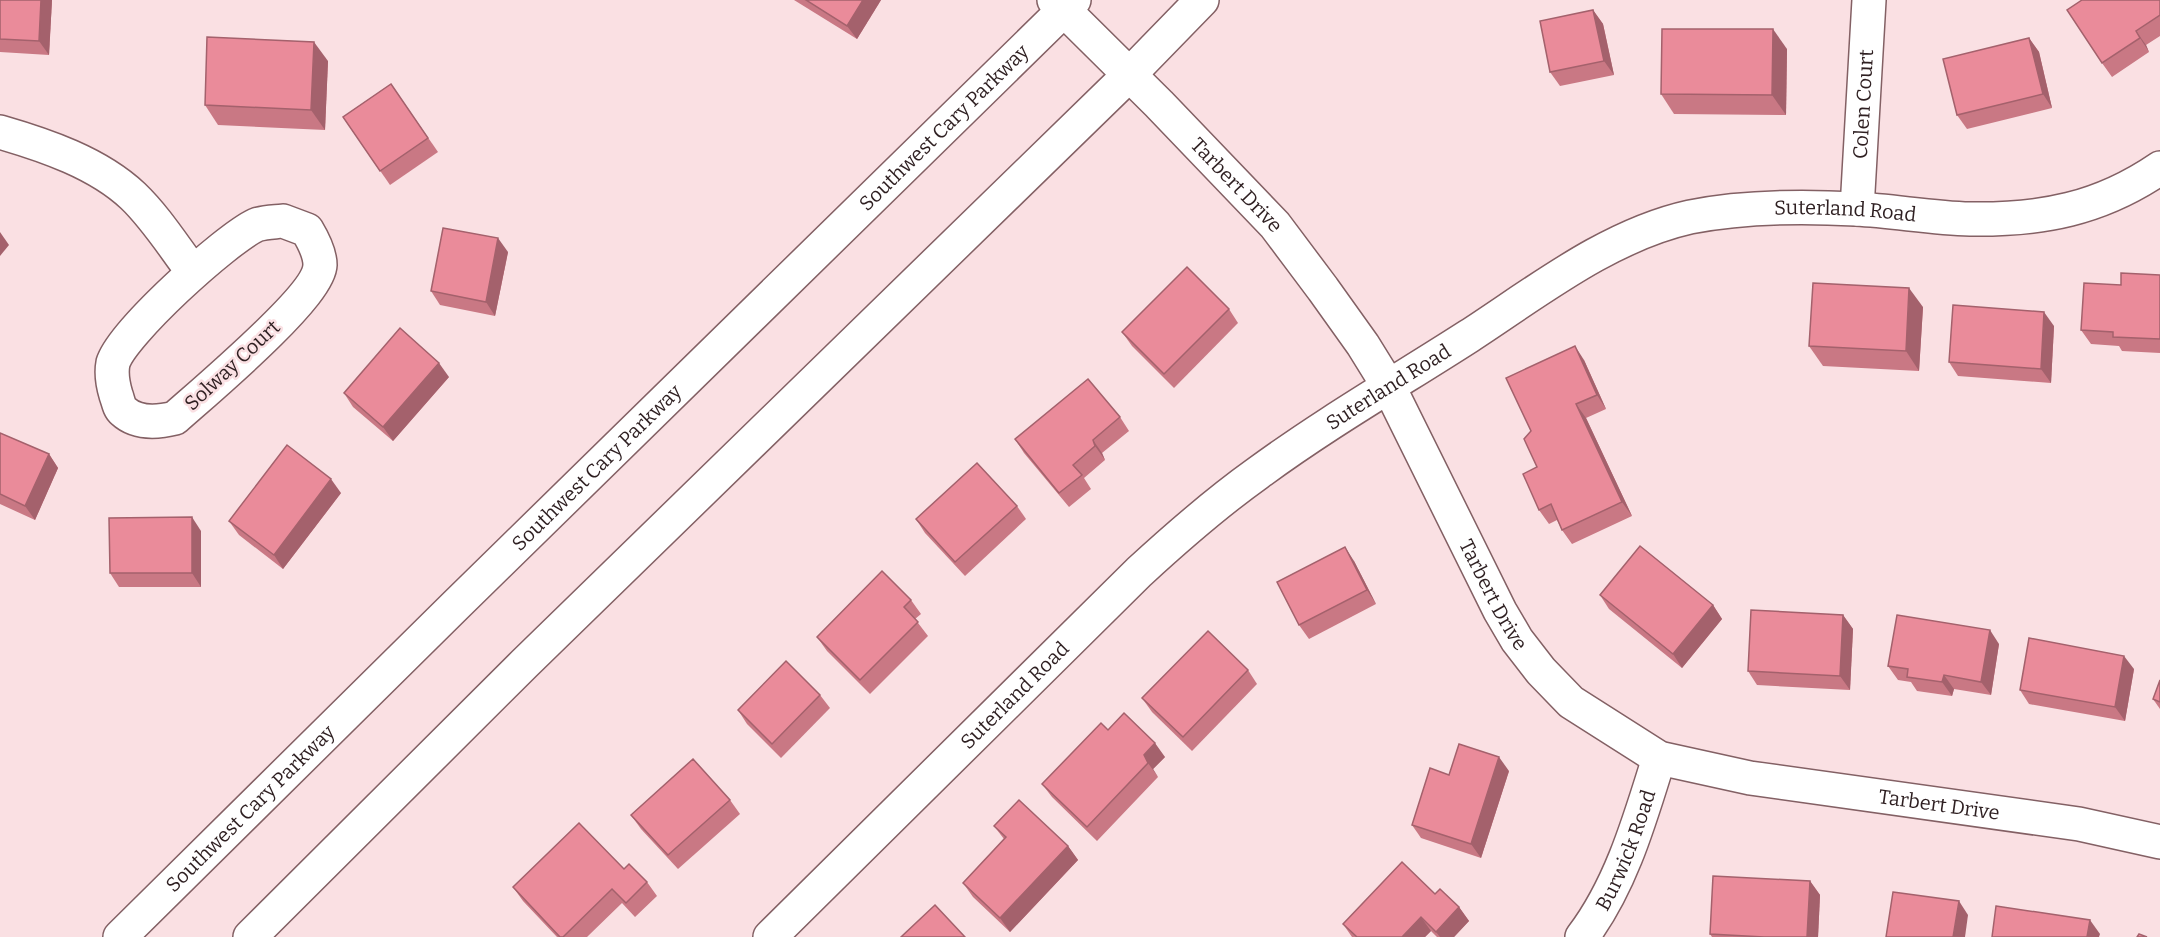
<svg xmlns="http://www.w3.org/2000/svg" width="2160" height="937" viewBox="0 0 2160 937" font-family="Bitter,serif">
<rect width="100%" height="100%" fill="#fae0e3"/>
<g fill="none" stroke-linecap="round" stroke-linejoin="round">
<defs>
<g id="minor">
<path id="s1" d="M1054 0 1159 104 1275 225 1323 289 1363 345 1389 387 1500 611 1517 640 1541 671 1571 702 1659 758 1750 778 2079 824 2160 842"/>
<path d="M0 132C45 145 98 163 133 196 156 218 174 247 193 272"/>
<path id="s2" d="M1857 209 1869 0"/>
<path d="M283 221 307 230C313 240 320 253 320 265 319 296 203 393 175 418 159 422 137 424 123 411 119 408 118 400 116 395 113 385 111 373 113 363 122 333 226 239 256 225 264 222 275 222 283 221Z"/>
<path id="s3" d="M770 937 1139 572C1177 537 1216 503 1258 473 1326 423 1399 381 1469 336 1538 291 1609 235 1690 217 1745 206 1801 206 1856 209 1894 211 1932 218 1970 219 2042 220 2100 209 2160 168"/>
<path id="s4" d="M1582 937C1621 886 1640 819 1659 758"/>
</g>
<g id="primary">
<path id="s5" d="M120 937 455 606 1074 0"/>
<polyline points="250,937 524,664 1129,75 1202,0"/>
</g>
</defs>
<use href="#minor" stroke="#836064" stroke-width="36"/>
<use href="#primary" stroke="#836064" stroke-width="36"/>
<use href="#minor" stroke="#fff" stroke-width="33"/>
<use href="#primary" stroke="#fff" stroke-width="33"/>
</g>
<g fill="#c97884">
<polygon points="0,0 52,0 49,55 0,52"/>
<polygon points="794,0 881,0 857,39"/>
<polygon points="2160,0 2160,36 2146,45 2149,52 2112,77 2102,63"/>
<polygon points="1593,10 1603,24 1614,75 1560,86 1550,72"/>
<polygon points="2029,38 2039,52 2052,108 1967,129 1957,115"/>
<polygon points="1787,49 1786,115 1674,114 1661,94"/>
<polygon points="328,61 325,130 218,125 205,105"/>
<polygon points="391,84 438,152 390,185 343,117"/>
<polygon points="508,252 495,316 440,305 431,291"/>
<polygon points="2160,275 2160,353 2122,351 2119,346 2091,344 2081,330 2121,285"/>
<polygon points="1923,307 1919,371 1823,366 1809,346"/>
<polygon points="1229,309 1238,323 1174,388 1132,346 1122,332"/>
<polygon points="2054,326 2051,383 1958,376 1949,362"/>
<polygon points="1584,360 1606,409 1586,418 1632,516 1572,544 1562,530 1557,520 1549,524 1539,510 1537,467 1531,431"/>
<polygon points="449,377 393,441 353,407 344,393"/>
<polygon points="1120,417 1129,431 1102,453 1105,460 1084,478 1091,489 1069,507 1024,453 1015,439"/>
<polygon points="0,433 49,454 58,468 35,520 0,504"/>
<polygon points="341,493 283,569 239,535 229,521"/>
<polygon points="1017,506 1026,519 965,576 925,533 916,519"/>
<polygon points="201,531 201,587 119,587 110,573"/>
<polygon points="1354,561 1376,604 1309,639 1299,625"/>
<polygon points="1600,595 1713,605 1722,619 1682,668 1609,609"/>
<polygon points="911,600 921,614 915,619 928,636 870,694 827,651 817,637"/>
<polygon points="1843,615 1853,629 1850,690 1757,685 1748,671"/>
<polygon points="1999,644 1991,695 1954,689 1952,696 1917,691 1911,682 1898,680 1888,666"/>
<polygon points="2134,669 2125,721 2029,704 2020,690"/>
<polygon points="1248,670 1257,684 1192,751 1152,712 1142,698"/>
<polygon points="2160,680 2160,709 2153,699"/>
<polygon points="820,695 830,708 781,758 747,724 738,710"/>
<polygon points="1108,730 1165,757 1153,769 1158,777 1097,841 1052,797 1042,784"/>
<polygon points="1509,771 1481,858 1421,838 1412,825"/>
<polygon points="730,800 740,814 678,869 641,829 631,815"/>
<polygon points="994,826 1068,846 1078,860 1010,932 973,897 963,883 1004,839"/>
<polygon points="624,869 647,882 657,896 635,917 622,903 587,937 557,937 523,901 513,887"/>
<polygon points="1810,881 1820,895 1818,937 1712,937 1710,934"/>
<polygon points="1435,894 1459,907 1469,921 1454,937 1437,937 1431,931 1425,937 1352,937 1343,924"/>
</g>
<g fill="#a4616c">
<polygon points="41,0 52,0 49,55 39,41"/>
<polygon points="863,0 881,0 857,39 847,26"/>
<polygon points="1593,10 1603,24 1614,75 1604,61"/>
<polygon points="1773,29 1787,49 1786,115 1772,95"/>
<polygon points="2136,31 2146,45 2149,52 2140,38"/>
<polygon points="2029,38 2039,52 2052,108 2043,94"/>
<polygon points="314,42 328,61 325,130 311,110"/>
<polygon points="0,232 9,245 0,256"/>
<polygon points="498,238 508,252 495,316 486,302"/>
<polygon points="1909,288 1923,307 1919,371 1906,351"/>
<polygon points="2044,312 2054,326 2051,383 2041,369"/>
<polygon points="1575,346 1584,360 1606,409 1597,395"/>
<polygon points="439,363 449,377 393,441 383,427"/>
<polygon points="1576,404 1586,418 1632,516 1622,502"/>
<polygon points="1093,440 1102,453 1105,460 1095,446"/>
<polygon points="49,454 58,468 35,520 25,506"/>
<polygon points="331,479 341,493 283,569 274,555"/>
<polygon points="192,517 201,531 201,587 192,573"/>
<polygon points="1345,547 1354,561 1376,604 1367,590"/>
<polygon points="1713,605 1722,619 1682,668 1673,654"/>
<polygon points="1843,615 1853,629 1850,690 1840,676"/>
<polygon points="1990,630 1999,644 1991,695 1981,682"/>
<polygon points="2124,656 2134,669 2125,721 2115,707"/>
<polygon points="1944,675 1954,689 1952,696 1942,682"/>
<polygon points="1155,743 1165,757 1153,769 1158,777 1148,763 1144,755"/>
<polygon points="1499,757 1509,771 1481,858 1471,844"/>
<polygon points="1068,846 1078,860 1010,932 1000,918"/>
<polygon points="1810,881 1820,895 1818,937 1807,937"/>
<polygon points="1959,901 1968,915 1965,937 1953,937"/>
<polygon points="1459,907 1469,921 1454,937 1440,937 1436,932"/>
<polygon points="1421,917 1431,931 1425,937 1402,937"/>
<polygon points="2090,920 2100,934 2099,937 2087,937"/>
</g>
<g fill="#ea8b9a" stroke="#a4616c" stroke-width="1.5">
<polygon points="0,0 41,0 39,41 0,39"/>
<polygon points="806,0 863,0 847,26"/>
<polygon points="2082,0 2160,0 2160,15 2136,31 2140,38 2102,63 2067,10"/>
<polygon points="1593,10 1604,61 1550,72 1540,21"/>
<polygon points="1662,29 1773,29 1772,95 1661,94"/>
<polygon points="207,37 314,42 311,110 205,105"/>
<polygon points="2029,38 2043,94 1957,115 1943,59"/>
<polygon points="391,84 428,138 380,171 343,117"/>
<polygon points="443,228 498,238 486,302 431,291"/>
<polygon points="1187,267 1229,309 1164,374 1122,332"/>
<polygon points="2121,273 2160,275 2160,339 2113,337 2113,332 2081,330 2084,283 2121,285"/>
<polygon points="1813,283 1909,288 1906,351 1809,346"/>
<polygon points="1953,305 2044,312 2041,369 1949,362"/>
<polygon points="400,328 439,363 383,427 344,393"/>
<polygon points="1575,346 1597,395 1576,404 1622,502 1562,530 1551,504 1539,510 1523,474 1537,467 1524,439 1531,431 1506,378"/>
<polygon points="1088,379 1120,417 1093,440 1095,446 1073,465 1082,475 1059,493 1015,439"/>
<polygon points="0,433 49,454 25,506 0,494"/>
<polygon points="287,445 331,479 274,555 229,521"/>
<polygon points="977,463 1017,506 955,562 916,519"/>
<polygon points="192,517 192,573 110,573 109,518"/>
<polygon points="1640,546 1713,605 1673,654 1600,595"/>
<polygon points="1345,547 1367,590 1299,625 1277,582"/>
<polygon points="882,571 911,600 904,607 918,622 860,680 817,637"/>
<polygon points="1751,610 1843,615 1840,676 1748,671"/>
<polygon points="1897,615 1990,630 1981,682 1944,675 1942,682 1907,677 1908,669 1888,666"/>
<polygon points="1208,631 1248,670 1183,737 1142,698"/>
<polygon points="2029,638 2124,656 2115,707 2020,690"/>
<polygon points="786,661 820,695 772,744 738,710"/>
<polygon points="2160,680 2160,702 2153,699"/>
<polygon points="1124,713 1155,743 1144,755 1148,763 1087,827 1042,784 1101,723 1108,730"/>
<polygon points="1459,744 1499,757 1471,844 1412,825 1430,768 1449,775"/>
<polygon points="693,759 730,800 668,855 631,815"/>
<polygon points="1019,800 1068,846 1000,918 963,883 1006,837 994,826"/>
<polygon points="579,823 624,869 629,864 647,882 626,903 612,889 563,937 560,937 513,887"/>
<polygon points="1402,862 1435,894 1440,889 1459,907 1436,932 1421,917 1402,937 1357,937 1343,924"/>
<polygon points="1713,876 1810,881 1807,937 1764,937 1710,934"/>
<polygon points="1893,892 1959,901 1953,937 1886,937"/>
<polygon points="935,905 965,937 901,937"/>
<polygon points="1996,906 2090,920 2087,937 1992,937"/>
<polygon points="2139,934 2147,937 2137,937"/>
</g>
<g text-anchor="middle" stroke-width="5" stroke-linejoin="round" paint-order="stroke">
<g font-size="20" fill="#2e1f21" stroke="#fae0e3">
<text dy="7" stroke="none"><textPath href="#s2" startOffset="105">Colen Court</textPath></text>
<text dy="7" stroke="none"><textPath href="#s5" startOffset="1155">Southwest Cary Parkway</textPath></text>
<text dy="7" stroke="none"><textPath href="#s1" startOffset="260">Tarbert Drive</textPath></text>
<text dy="7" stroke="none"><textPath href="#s3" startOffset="1334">Suterland Road</textPath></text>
<text transform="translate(232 365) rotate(-43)" y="7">Solway Court</text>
<text dy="7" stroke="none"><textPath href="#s3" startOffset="830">Suterland Road</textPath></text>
<text dy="7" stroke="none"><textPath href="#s5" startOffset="669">Southwest Cary Parkway</textPath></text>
<text dy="7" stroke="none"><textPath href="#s1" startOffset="746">Tarbert Drive</textPath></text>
<text dy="7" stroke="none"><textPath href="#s3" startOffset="344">Suterland Road</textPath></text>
<text dy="7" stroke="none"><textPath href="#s1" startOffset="1268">Tarbert Drive</textPath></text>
<text dy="7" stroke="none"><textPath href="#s5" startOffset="183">Southwest Cary Parkway</textPath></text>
<text dy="7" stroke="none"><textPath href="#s4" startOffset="98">Burwick Road</textPath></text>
</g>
</g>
</svg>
